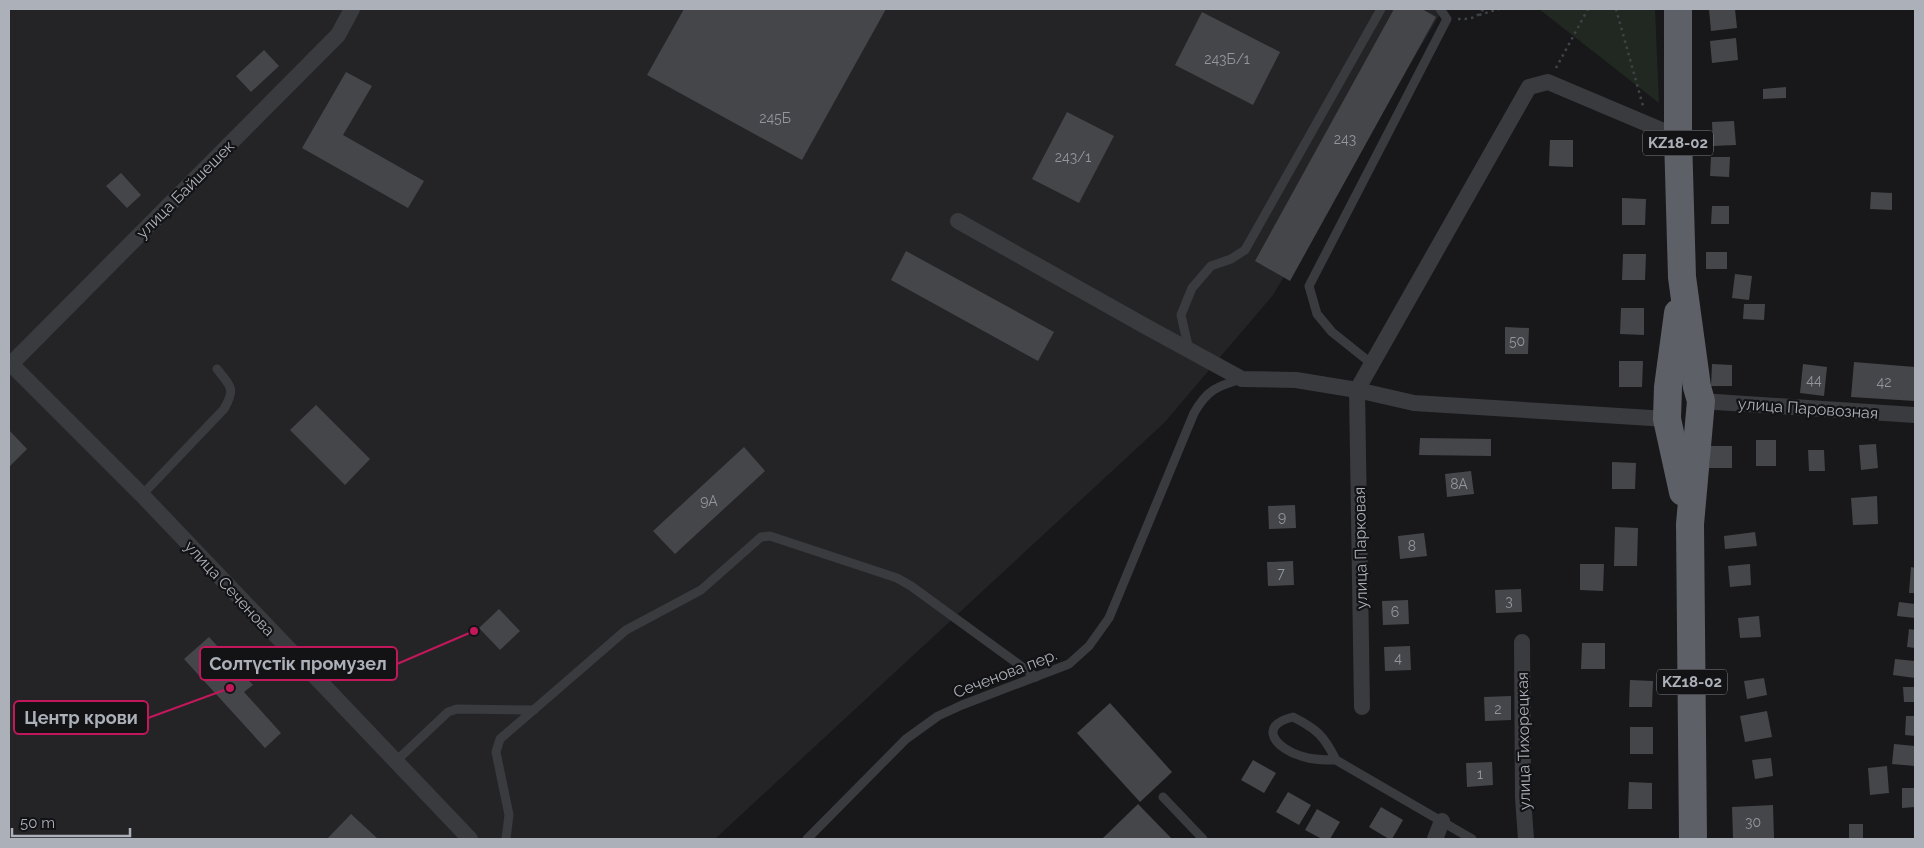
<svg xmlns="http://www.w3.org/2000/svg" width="1924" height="848" viewBox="0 0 1924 848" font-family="Raleway,sans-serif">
<rect width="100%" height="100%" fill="#18181a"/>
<polygon fill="#242427" points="9,9 1443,9 1273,295 1164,423 715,839 9,839"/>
<polygon fill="#202821" points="1539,9 1655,9 1659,103"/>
<g fill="#45464a">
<polygon points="684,9 886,9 802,160 647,75"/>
<polygon points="1394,9 1422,9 1436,17 1290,281 1255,261"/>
<polygon points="1709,9 1735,9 1737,28 1711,31"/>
<polygon points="1202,12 1280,52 1253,105 1175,65"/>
<polygon points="1736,38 1738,60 1712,63 1710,41"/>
<polygon points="264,50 279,66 251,92 236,76"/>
<polygon points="346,72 372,86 343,135 424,181 408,208 302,148"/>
<polygon points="1786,87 1786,98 1763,99 1763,89"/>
<polygon points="1067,112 1114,136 1079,203 1032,179"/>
<polygon points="1734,121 1736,145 1713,146 1712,122"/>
<polygon points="1550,140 1573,140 1573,167 1549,166"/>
<polygon points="1711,157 1730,157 1729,177 1710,176"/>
<polygon points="121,173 141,195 127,208 106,186"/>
<polygon points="1871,192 1892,193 1892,210 1870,209"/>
<polygon points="1622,198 1646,199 1645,225 1622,225"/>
<polygon points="1712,206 1729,206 1729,224 1711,224"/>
<polygon points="906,251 1054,332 1038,361 891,280"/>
<rect x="1706" y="252" width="21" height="17"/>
<polygon points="1623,254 1646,254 1645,280 1622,280"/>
<polygon points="1735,274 1752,276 1749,300 1732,298"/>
<polygon points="1744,304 1765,304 1764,320 1743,319"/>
<polygon points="1621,308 1644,308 1644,335 1620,334"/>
<polygon points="1505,327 1529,328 1528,354 1505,354"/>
<polygon points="1619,361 1643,361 1642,387 1619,387"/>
<polygon points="1854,362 1915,367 1915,401 1851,397"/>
<polygon points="1712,364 1732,365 1732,386 1711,386"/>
<polygon points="1803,364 1827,367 1824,396 1800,393"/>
<polygon points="316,405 370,459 345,485 290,430"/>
<polygon points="9,430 27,449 9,467"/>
<polygon points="1420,438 1491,439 1491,456 1419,455"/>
<rect x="1756" y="440" width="20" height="26"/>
<polygon points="1876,444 1878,468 1861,470 1859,445"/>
<polygon points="1710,446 1732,446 1732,468 1709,468"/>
<polygon points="744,447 765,471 675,554 653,531"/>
<polygon points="1808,450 1824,450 1825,471 1809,471"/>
<polygon points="1612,462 1636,463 1635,489 1612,489"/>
<polygon points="1471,471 1474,494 1447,497 1445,474"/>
<polygon points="1877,496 1878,524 1853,525 1851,498"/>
<polygon points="1295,505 1296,528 1269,529 1268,506"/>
<polygon points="1615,527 1638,528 1637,566 1614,566"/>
<polygon points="1755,532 1757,546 1725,549 1724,536"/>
<polygon points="1424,533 1427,556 1400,559 1398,536"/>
<polygon points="1293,561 1294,585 1268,586 1267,562"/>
<polygon points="1580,564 1604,564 1603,591 1580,590"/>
<polygon points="1750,564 1751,585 1730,587 1728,566"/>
<polygon points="1911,567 1915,568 1915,593 1909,593"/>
<polygon points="1521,589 1522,612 1496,613 1495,590"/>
<polygon points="1408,600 1409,624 1383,625 1382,601"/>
<polygon points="1899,602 1915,604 1915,618 1897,616"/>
<polygon points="499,609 520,631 500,650 479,628"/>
<polygon points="1759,616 1761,637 1740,638 1738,618"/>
<polygon points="1909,629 1915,630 1915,648 1907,647"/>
<polygon points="209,637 253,685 244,692 281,733 265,748 184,659"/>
<polygon points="1582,643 1605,643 1605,669 1581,669"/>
<polygon points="1410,646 1411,670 1385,671 1384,647"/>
<polygon points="1895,659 1915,661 1915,678 1893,675"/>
<polygon points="1764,678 1767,695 1747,699 1744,681"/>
<polygon points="1630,680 1653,681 1652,707 1629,707"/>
<polygon points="1903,687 1915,687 1915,702 1904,702"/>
<polygon points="1511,696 1511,720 1485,721 1484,697"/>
<polygon points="1110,703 1172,772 1140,802 1077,733"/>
<polygon points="1767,711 1772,737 1745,742 1740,716"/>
<polygon points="1906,716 1915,716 1915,736 1905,735"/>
<rect x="1630" y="727" width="23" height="27"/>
<polygon points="1894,744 1915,746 1915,766 1892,764"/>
<polygon points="1771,758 1773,776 1755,779 1752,760"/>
<polygon points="1253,760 1276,773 1264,793 1241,780"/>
<polygon points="1492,762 1493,785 1467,787 1466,763"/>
<polygon points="1887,766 1889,793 1870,795 1868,768"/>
<polygon points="1629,782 1652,783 1652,809 1628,809"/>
<polygon points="1902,788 1915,788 1915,807 1902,808"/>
<polygon points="1288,792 1311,805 1299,825 1276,812"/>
<polygon points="1138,804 1172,839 1102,839"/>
<polygon points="1773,805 1774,838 1733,839 1732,807"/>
<polygon points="1381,807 1403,820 1392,839 1389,839 1369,827"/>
<polygon points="1317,809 1340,822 1330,839 1322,839 1305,830"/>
<polygon points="351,814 378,839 327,839"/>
<rect x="1849" y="824" width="14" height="15"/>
</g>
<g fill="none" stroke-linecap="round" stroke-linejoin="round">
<g stroke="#3f4246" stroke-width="2.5" stroke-dasharray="2.5 4" stroke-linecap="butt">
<polyline points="1616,9 1643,106"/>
<polyline points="1479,15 1499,9"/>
<path d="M1458 19C1469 19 1477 19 1483 9"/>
<polyline points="1556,68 1588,9"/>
</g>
<g stroke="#393b3f" stroke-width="9">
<polyline points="1189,350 1181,315 1192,288 1211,266 1231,259 1245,250 1381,9"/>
<polyline points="1372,364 1332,332 1317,314 1309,286 1447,19 1440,9"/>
<path d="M142 495 224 409C236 388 231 387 217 369"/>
<path d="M1336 760C1324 736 1317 729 1293 717 1256 726 1277 749 1301 756 1312 760 1324 760 1336 760L1472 839"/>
<polyline points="395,762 448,712 457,709 534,710"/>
<polyline points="1163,797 1203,839"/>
<polyline points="506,839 509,815 496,752 500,739 626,630 701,590 761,537 770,536 897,578 911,586 1036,677"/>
<path d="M807 839 906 739 938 716 962 705 1069 664 1089 646 1109 618 1194 413C1207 390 1217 386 1242 379"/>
</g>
<g stroke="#393b3f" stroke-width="16">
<polyline points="958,221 1145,326 1242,379 1296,380 1357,390 1414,403 1667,419"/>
<polyline points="9,362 142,495 470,839"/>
<polyline points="11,364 338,35 352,9"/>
<polyline points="1701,401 1915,415"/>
<polyline points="1522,642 1523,798 1526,839"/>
<polyline points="1362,707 1357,390 1529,87 1548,82 1678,137"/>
<polyline points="1435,839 1442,821"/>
</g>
<g stroke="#5e6067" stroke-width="28">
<polyline points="1678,9 1678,137 1682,277 1697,387 1701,401 1690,524 1693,839"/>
<polyline points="1678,313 1668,387 1667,419 1683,492"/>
</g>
</g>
<g text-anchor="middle" stroke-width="4.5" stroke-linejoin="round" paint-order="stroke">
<g font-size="14" fill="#92969d">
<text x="1227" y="64">243Б/1</text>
<text x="775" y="123">245Б</text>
<text x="1345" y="144">243</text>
<text x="1073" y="162">243/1</text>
<text x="1517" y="346">50</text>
<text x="1814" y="385">44</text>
<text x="1884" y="387">42</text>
<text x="1459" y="489">8А</text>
<text x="709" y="506">9А</text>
<text x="1282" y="522">9</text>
<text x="1412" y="551">8</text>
<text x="1281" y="578">7</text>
<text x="1509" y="606">3</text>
<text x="1395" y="617">6</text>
<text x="1398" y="663">4</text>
<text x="1498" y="714">2</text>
<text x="1480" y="779">1</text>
<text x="1753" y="827">30</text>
</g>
<g fill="#131315" stroke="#7d8188" stroke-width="1">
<rect x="1643" y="130.5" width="70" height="25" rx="4"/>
<rect x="1657" y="669.5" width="70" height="25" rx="4"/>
</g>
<g font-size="15" font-weight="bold" fill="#abb0b9">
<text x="1678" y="148">KZ18-02</text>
<text x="1692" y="687">KZ18-02</text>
</g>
<g font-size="16" fill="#abb0b9" stroke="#131315">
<text transform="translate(185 189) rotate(-45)" y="6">улица Байшешек</text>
<text transform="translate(1808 408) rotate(4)" y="6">улица Паровозная</text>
<text transform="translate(1360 548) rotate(-91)" y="6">улица Парковая</text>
<text transform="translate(230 588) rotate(47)" y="6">улица Сеченова</text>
<text transform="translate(1005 673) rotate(-21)" y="6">Сеченова пер.</text>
<text transform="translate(1523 741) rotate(-91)" y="6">улица Тихорецкая</text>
</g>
</g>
<path fill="none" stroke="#c2185b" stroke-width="2" d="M474 631L397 664M230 688L148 718"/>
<g fill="#c2185b" stroke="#131315" stroke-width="2">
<circle cx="474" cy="631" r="5"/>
<circle cx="230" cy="688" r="5"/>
</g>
<g fill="#131315" stroke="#c2185b" stroke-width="2">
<rect x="200" y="647" width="197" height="33" rx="5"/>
<rect x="14" y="701" width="134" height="33" rx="5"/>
</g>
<g font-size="18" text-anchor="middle" font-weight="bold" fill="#abb0b9">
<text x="298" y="670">Солтүстік промузел</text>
<text x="81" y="724">Центр крови</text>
</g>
<rect width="1924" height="848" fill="none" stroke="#abb0b9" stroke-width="20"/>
<path d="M12 828v8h118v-8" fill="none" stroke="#abb0b9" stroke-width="2.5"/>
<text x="20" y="828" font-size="15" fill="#abb0b9" stroke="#131315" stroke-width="4" paint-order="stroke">50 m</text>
</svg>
